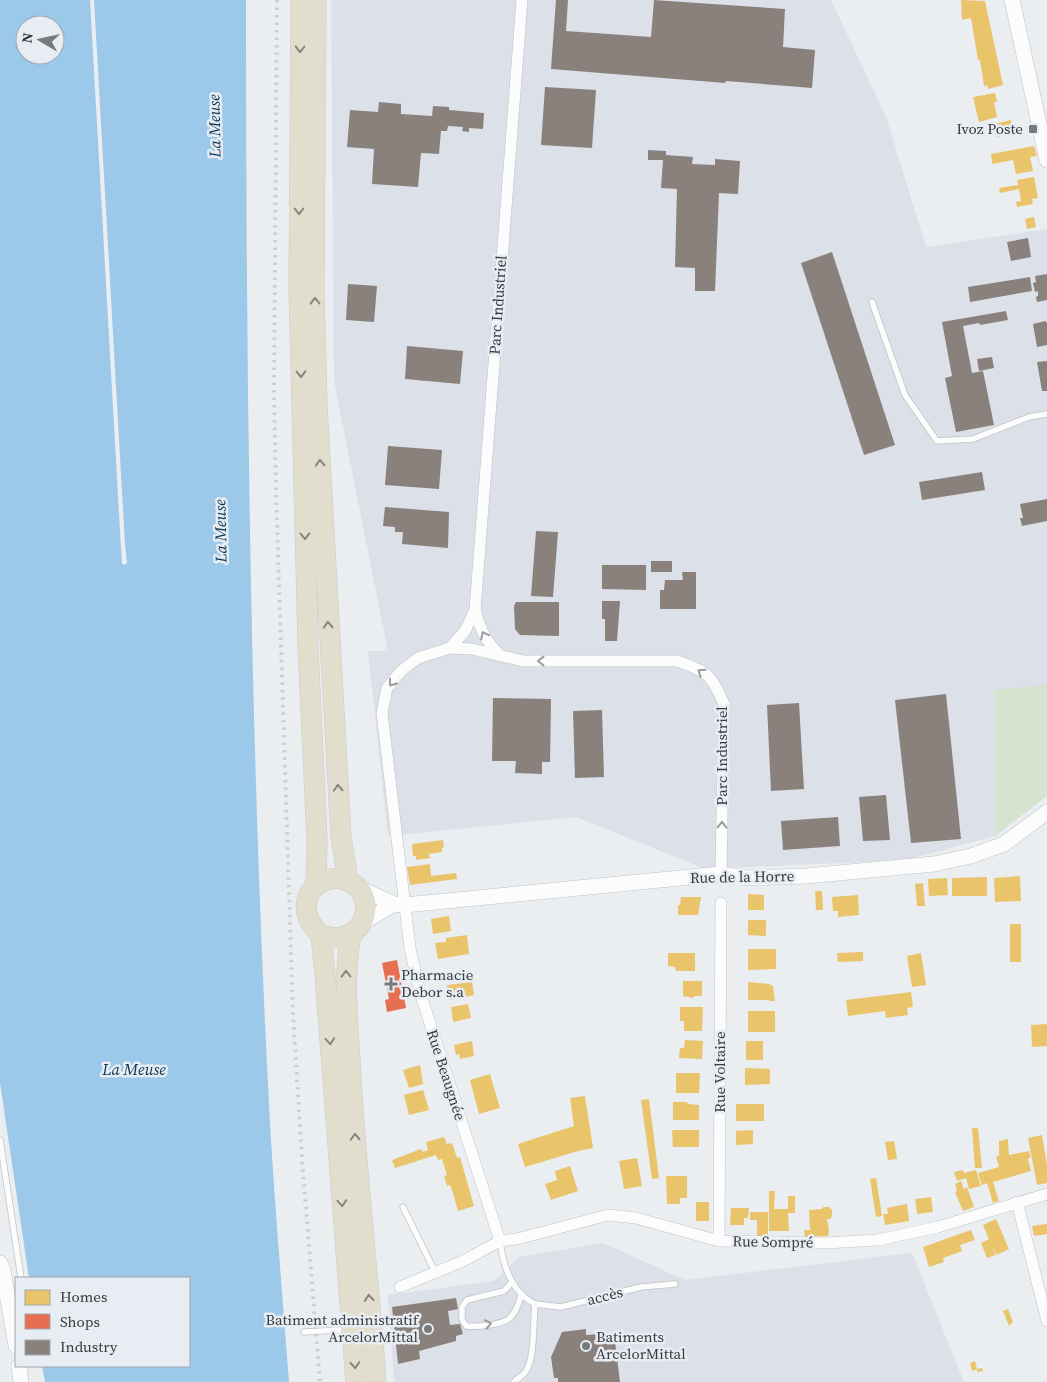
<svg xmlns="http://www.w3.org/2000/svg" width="1047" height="1382" viewBox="0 0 1047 1382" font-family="'Source Serif 4',serif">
<rect width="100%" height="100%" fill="#ebeef1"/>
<g fill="#dbe0e9">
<polygon points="331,0 831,0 886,117 926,247 1047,229 1047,796 995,836 906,860 705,869 576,817 388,836 368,651 388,651 334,381"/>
<polygon points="603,1243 685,1280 912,1253 964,1382 394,1382 388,1295 494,1281 519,1257"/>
</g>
<polygon fill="#d6e3ce" points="1047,685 1047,796 995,836 994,690"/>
<path fill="#9cc8ea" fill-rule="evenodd" d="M0 0H90L121 549 122 563 124 565 127 563 125 544 94 0H246C246 368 250 737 269 1105 274 1197 282 1290 289 1382H45L42 1366H189V1278H29L0 1083ZM25 25H55V55H25Z"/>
<g fill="#e9c46a">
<polygon points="961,0 985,1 1003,85 988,89 987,85 984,86 980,60 978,60 971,18 962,20"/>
<polygon points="995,93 997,102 994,102 997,117 979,122 973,97"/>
<polygon points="1011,120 1014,133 997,137 994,124"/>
<polygon points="1034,146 1037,156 1030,157 1033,171 1016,174 1013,160 992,164 991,154"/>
<polygon points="1034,177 1038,198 1032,199 1033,204 1017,207 1016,202 1021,201 1019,189 1000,193 999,188 1018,185 1017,180"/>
<polygon points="1034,217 1036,227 1027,229 1025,219"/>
<polygon points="443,840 444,847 442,848 442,852 429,854 430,858 416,860 416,856 413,856 412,844"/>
<polygon points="430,864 431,876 456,873 457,879 410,885 407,867"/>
<polygon points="1020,876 1021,901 995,902 994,878"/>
<polygon points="987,877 987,896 952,896 952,878"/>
<polygon points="947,878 948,895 929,896 928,879"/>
<polygon points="923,883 925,906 917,906 915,884"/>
<polygon points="815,891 822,891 823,910 816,910"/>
<polygon points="748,894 764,895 764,910 748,910"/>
<polygon points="858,895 859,915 838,917 838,911 833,911 832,897"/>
<polygon points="681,897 701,897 698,915 678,915 678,905 680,905"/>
<polygon points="449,916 451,931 433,934 431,919"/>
<polygon points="748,920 766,920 766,936 748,935"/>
<rect x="1010" y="924" width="11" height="38"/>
<polygon points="467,935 469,954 438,959 435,943 446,942 446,938"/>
<polygon points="748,949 776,949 776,969 748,970"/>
<polygon points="863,952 863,961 838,962 837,953"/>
<polygon points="668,953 695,953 695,971 676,971 675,967 668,966"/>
<polygon points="921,953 926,985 912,987 907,956"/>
<polygon points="683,981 702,981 702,996 694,996 693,998 683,996"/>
<polygon points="472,982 474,995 450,1000 447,985"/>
<polygon points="748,982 770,984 770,985 773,986 775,1001 769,1001 769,1000 748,1000"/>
<polygon points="911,992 913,1007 907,1008 908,1015 886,1018 885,1011 848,1016 846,1000"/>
<polygon points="468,1004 471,1018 453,1022 451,1007"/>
<polygon points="680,1007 703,1007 702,1031 684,1031 684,1021 680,1021"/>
<rect x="748" y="1011" width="27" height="21"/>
<polygon points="1047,1024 1047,1046 1032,1047 1031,1025"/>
<polygon points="685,1040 703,1041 702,1059 679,1058 680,1048 684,1048"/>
<polygon points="472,1041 474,1056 460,1059 459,1054 456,1055 454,1045"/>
<rect x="746" y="1041" width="17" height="19"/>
<polygon points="420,1065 423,1084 409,1088 403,1070"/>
<polygon points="745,1068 770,1069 770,1084 745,1085"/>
<polygon points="676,1073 700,1073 699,1093 676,1093"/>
<polygon points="490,1074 500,1108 479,1114 470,1080"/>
<polygon points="423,1090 429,1110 409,1115 404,1095"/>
<polygon points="585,1096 593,1148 578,1151 525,1167 518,1144 574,1126 570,1098"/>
<polygon points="649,1099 659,1178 652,1179 641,1100"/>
<polygon points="673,1102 687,1102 688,1104 699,1105 699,1120 673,1120"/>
<rect x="736" y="1104" width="28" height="17"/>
<polygon points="972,1128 978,1128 982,1168 975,1168"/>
<polygon points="672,1130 699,1130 699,1147 673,1147"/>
<polygon points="753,1130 753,1144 736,1145 736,1131"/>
<polygon points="1042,1135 1047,1165 1047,1183 1037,1185 1028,1138"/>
<polygon points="444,1137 447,1144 452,1143 457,1158 460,1157 474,1206 458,1211 452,1190 450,1185 447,1186 444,1176 447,1175 442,1159 438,1160 436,1155 395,1168 392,1160 421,1149 423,1152 428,1150 426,1142"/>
<polygon points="1008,1139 1009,1155 1029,1151 1031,1157 1028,1159 1031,1171 993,1182 999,1201 993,1203 987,1183 982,1185 978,1173 999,1167 996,1156 999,1156 999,1141"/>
<polygon points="894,1141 897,1159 888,1160 885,1142"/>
<polygon points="637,1158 642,1186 624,1189 619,1161"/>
<polygon points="570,1166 578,1191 551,1200 545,1184 557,1180 555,1171"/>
<polygon points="963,1170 964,1173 976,1170 981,1186 969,1189 966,1178 957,1181 954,1172"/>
<polygon points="666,1176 687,1176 687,1198 680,1198 680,1204 667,1204"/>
<polygon points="876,1178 882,1216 876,1217 870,1179"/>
<polygon points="961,1181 964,1189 967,1187 974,1207 963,1211 955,1192 957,1191 955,1184"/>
<polygon points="769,1191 775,1191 774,1209 788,1209 788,1196 795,1196 795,1213 788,1213 789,1231 769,1231"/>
<polygon points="931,1197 933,1212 917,1214 915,1199"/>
<rect x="696" y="1202" width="13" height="19"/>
<polygon points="907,1204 909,1221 885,1225 883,1214 888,1214 887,1208"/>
<polygon points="823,1207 829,1207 832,1210 832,1216 830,1219 827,1219 829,1230 828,1236 805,1237 804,1230 810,1230 809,1210 822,1209"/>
<polygon points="731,1208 749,1208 748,1218 744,1218 744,1225 730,1225"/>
<polygon points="750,1212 768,1212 768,1237 757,1237 757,1220 750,1220"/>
<polygon points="996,1219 1009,1249 996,1255 992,1244 995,1255 987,1258 981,1243 989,1239 983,1225"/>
<polygon points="1047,1224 1047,1234 1034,1236 1032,1226"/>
<polygon points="971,1230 975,1240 960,1245 962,1251 943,1258 944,1262 929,1267 923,1247"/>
<polygon points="1008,1309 1013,1322 1009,1326 1003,1311"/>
<polygon points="975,1361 977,1369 982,1368 983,1371 977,1372 977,1369 972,1371 970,1363"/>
</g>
<polygon fill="#e76f51" points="397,960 406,1008 387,1012 385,1000 389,999 382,963"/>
<g fill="#8a817c">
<polygon points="556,0 568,0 566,31 651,37 654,0 785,9 783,47 815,50 812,88 726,81 725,83 551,69"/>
<polygon points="545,87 596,90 592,148 541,145"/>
<polygon points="379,102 401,104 401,114 432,116 433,106 449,107 449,110 484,113 483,129 469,128 469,132 462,131 463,127 448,126 447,131 441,131 439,154 421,153 418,187 372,184 374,149 347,147 350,110 378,112"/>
<polygon points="648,150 666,151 666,155 693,157 692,164 715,165 715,159 740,161 738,194 719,193 715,291 695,291 695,268 675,267 677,189 661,188 663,160 648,160"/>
<polygon points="1028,238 1031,257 1011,261 1007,242"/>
<polygon points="832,252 895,445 864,455 801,263"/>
<polygon points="1047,274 1047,300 1037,302 1036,297 1038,296 1038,291 1035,292 1033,283 1036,282 1035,276"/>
<polygon points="1030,277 1032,291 970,302 968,287"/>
<polygon points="348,284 377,286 374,322 346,320"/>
<polygon points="1006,311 1008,320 980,325 979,323 963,326 972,373 983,371 994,425 956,432 945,378 952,376 942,322"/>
<polygon points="1045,321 1047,323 1047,345 1037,347 1033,324"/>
<polygon points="407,346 463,351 460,384 405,379"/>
<polygon points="992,357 994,368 979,371 977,359"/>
<polygon points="1047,361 1047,391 1042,391 1037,362"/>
<polygon points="388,446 442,450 439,489 385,485"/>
<polygon points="982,472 985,490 922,500 919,482"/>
<polygon points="1047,499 1047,521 1022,526 1020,518 1023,518 1020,504"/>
<polygon points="385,507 449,512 448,548 402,544 403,532 395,532 395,527 383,526"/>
<polygon points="536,531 558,532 553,597 531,596"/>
<rect x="651" y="561" width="21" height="11"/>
<polygon points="602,565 646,565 646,590 602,589"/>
<polygon points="682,572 696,572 696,609 660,609 660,590 664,590 665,580 683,580"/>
<polygon points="602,601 620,601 617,641 605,641 605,619 602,619"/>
<polygon points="516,602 559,602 559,636 520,635 515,629 514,606"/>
<polygon points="946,694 961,839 911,843 895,700"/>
<polygon points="493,698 551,699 550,762 542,762 542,774 515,773 516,761 492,761"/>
<polygon points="799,703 804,789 771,791 767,705"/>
<polygon points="602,710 604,777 575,778 573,711"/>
<polygon points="886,795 890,840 863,841 859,797"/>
<polygon points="838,817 840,846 783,850 781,821"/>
<polygon points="456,1298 458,1309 448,1311 450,1325 460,1324 463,1334 456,1336 456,1341 419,1351 420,1359 398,1364 392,1307"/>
<polygon points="586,1329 586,1335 614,1333 620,1382 558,1382 558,1378 554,1378 551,1357 562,1332"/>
</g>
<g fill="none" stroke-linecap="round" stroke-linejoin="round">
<defs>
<g id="lane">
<polyline points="872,302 905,395 937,441 973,439 1029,417 1047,414"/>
<polyline points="0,1140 21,1278"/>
<polyline points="403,1207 435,1272"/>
<path d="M500 1241C503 1266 511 1292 535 1304 533 1322 535 1357 526 1371 524 1375 517 1379 514 1382"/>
<path d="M512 1282 504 1291 467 1300 462 1307V1319L466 1326C476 1327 502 1325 510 1318 516 1312 519 1303 521 1296"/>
<polyline points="535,1304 561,1307 641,1287 675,1284"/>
<polyline points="304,1332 339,1330"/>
</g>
<g id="street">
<polyline points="450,648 465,631 475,610"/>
<path d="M499 654C485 641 480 628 475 610L522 0"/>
<polyline points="1017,1202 1047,1321"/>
<path d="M500 1241 419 989 410 948 382 713 387 688 401 671 418 658 450 648 472 649 523 661H677C707 671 712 675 724 704L721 874"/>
<polyline points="719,1241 721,903"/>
<polyline points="400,1287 463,1261 500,1241 517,1239 608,1215 636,1218 719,1241 825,1243 878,1240 938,1227 1047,1194"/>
</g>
<g id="secondary">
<polyline points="1012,0 1047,160"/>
<polyline points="357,887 394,904 405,905 721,874 743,878 806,876 934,864 971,856 1004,844 1047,812"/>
<polyline points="362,923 394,904"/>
<polyline points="0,1263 3,1271 16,1346"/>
<polyline points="19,1366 21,1382"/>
</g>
<g id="highway">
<polyline points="301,0 299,289 308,646 317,841 316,886"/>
<polyline points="316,0 314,291 317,405 341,836 348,881"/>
<path d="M321 935C366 951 382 892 345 880 338 878 330 878 323 881 299 893 303 920 321 935L325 975 356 1382"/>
<path d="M351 935C342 982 349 1031 351 1079 357 1180 369 1281 376 1382"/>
</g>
</defs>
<use href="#lane" stroke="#c0c2c4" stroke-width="7"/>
<use href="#street" stroke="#c0c2c4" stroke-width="12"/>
<use href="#secondary" stroke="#c0c2c4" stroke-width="16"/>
<use href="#highway" stroke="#c9cacc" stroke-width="21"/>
<use href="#lane" stroke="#fcfcfd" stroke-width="5.5"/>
<use href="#street" stroke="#fcfcfd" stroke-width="11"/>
<use href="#secondary" stroke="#fcfcfd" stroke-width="15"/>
<use href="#highway" stroke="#e2dece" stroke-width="20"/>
<polyline stroke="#cdcecf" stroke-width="4" stroke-dasharray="2.5 5" stroke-linecap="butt" points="277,0 274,393 276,491 293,1015 302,1159 320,1382"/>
</g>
<defs><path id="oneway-chevron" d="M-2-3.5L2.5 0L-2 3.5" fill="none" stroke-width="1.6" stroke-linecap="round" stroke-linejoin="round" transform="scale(1.25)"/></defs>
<g stroke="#85847f">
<use href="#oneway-chevron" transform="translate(300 49) rotate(91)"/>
<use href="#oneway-chevron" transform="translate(299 211) rotate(90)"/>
<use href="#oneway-chevron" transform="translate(315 301) rotate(-91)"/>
<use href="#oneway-chevron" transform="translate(301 374) rotate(89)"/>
<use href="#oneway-chevron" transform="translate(320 463) rotate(-93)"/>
<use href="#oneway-chevron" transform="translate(305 536) rotate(89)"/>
<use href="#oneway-chevron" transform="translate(328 625) rotate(-93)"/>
<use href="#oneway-chevron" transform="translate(338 788) rotate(-93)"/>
<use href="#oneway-chevron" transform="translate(346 974) rotate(-91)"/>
<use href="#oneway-chevron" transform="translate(330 1041) rotate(86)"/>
<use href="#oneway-chevron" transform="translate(355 1137) rotate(-93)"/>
<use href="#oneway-chevron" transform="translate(342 1203) rotate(86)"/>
<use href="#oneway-chevron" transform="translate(369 1298) rotate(-95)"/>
<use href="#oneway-chevron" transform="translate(355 1365) rotate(86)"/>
</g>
<g stroke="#9a9c9e">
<use href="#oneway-chevron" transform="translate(484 635) rotate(-117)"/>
<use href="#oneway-chevron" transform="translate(541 661) rotate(-180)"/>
<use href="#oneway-chevron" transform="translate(701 672) rotate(-145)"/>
<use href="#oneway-chevron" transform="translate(392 683) rotate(126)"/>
<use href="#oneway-chevron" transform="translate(722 825) rotate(-89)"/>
<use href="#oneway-chevron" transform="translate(488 1324) rotate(-11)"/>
</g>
<g fill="#777a7d" stroke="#e8edf4" stroke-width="2">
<rect x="1028" y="124" width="10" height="10" rx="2.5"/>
<path d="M388.5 976.5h5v5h5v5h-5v5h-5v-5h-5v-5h5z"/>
<circle cx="428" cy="1329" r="5"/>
<circle cx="586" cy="1346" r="5"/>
</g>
<g text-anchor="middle" stroke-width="5" stroke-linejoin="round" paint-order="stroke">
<g font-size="15" fill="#393b3e" stroke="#e8edf4" text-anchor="end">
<text x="1023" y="134">Ivoz Poste</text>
<text x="401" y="980" text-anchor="start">Pharmacie<tspan x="401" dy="17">Debor s.a</tspan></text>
<text x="418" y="1325">Batiment administratif<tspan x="418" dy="17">ArcelorMittal</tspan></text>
<text x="596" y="1342" text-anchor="start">Batiments<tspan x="596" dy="17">ArcelorMittal</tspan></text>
</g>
<g font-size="15" fill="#393b3e" stroke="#e8edf4">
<text transform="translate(498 305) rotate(-86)" y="5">Parc Industriel</text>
<text transform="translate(722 756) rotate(-90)" y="5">Parc Industriel</text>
<text transform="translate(742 877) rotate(-1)" y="5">Rue de la Horre</text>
<text transform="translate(720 1072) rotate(-90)" y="5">Rue Voltaire</text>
<text transform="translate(446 1075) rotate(72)" y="5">Rue Beaugnée</text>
<text transform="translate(773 1242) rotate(1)" y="5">Rue Sompré</text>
<text transform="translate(605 1296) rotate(-14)" y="5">accès</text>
</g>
<g font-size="16" font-style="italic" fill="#063757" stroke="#e8edf4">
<text transform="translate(214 126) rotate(-91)" y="6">La Meuse</text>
<text transform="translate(220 531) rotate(-91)" y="6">La Meuse</text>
<text x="134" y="1075">La Meuse</text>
</g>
</g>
<rect x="15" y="1277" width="175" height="90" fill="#e8edf4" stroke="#a2a6ab"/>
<rect x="25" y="1290" width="25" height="15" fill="#e9c46a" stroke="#a2a6ab"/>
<text x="60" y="1302" font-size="15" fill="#393b3e">Homes</text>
<rect x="25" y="1314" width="25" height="15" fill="#e76f51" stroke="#a2a6ab"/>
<text x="60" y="1327" font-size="15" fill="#393b3e">Shops</text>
<rect x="25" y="1340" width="25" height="15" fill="#8a817c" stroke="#a2a6ab"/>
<text x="60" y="1352" font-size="15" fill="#393b3e">Industry</text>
<g transform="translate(40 40) rotate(279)"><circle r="24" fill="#e8edf4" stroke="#a2a6ab"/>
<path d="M0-4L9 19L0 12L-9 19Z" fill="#777a7d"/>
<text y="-8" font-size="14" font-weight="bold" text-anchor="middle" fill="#393b3e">N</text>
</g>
</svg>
